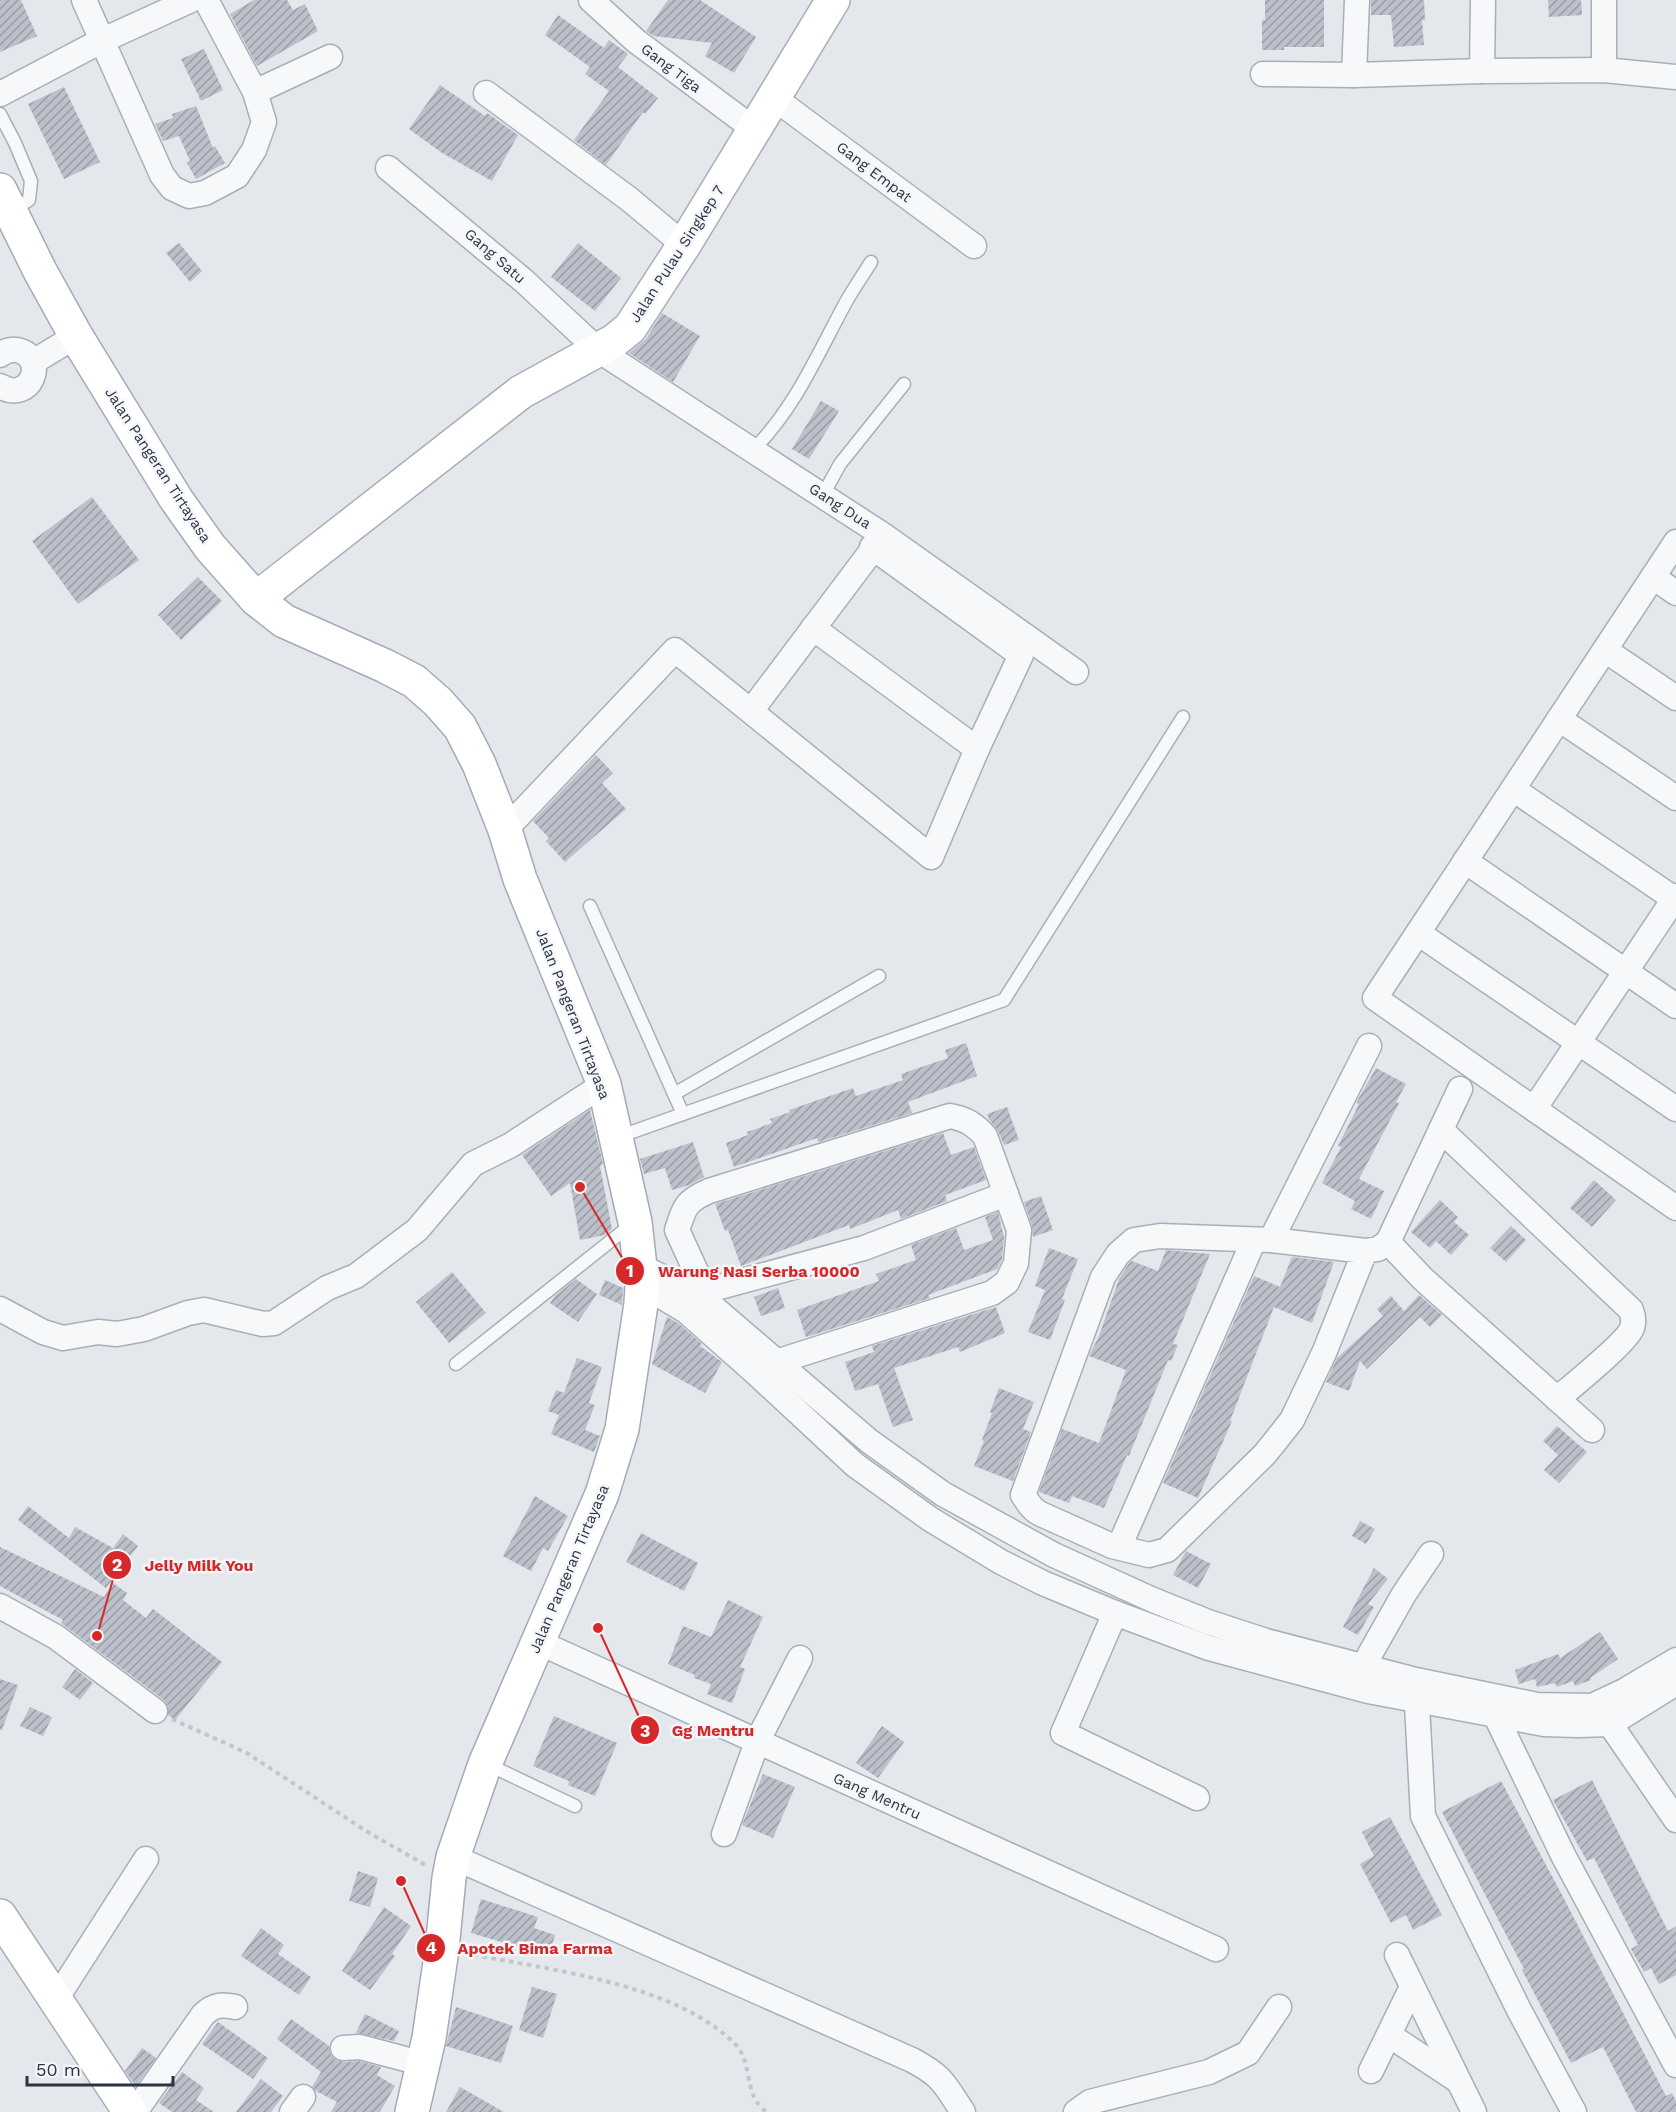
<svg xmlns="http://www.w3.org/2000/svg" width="1676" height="2112" viewBox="0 0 1676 2112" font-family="'Work Sans',sans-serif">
<defs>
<pattern id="building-hatch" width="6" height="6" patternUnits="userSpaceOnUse" patternTransform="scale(1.5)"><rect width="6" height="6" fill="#bbc0ca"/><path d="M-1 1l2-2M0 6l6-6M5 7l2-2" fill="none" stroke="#989da6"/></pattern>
</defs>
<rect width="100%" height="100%" fill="#e4e7ec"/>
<g fill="url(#building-hatch)">
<polygon points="0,0 21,0 37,36 0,52"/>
<polygon points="254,0 287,0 293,10 305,4 318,31 257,66 230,14"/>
<polygon points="668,0 700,0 756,37 734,73 705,56 712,43 654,36 646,31"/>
<polygon points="1265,0 1324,0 1324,47 1284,47 1284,50 1262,50 1262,20 1265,20"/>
<polygon points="1371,0 1424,0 1425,20 1422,20 1424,45 1394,47 1391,15 1371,15"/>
<polygon points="1548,0 1581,0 1582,15 1549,17"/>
<polygon points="558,15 604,48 609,40 628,54 618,67 658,98 645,114 643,112 606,165 574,140 609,91 585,74 590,67 545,35"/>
<polygon points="204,49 223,90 201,101 181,59"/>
<polygon points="440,85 485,116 487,113 518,135 492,181 442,153 409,129"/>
<polygon points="64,87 100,162 64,179 28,104"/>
<polygon points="196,106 213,148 215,146 225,163 196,179 187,163 190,161 179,136 163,141 155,124 173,118 172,114"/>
<polygon points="179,243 202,271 190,282 166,253"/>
<polygon points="578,243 621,278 595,311 551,277"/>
<polygon points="662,313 700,336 673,382 629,353 646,339"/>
<polygon points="821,401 839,411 809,459 792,449"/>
<polygon points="92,497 139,560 78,604 32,541"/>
<polygon points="198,577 222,601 181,640 158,615"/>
<polygon points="596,755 613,773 602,783 626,809 565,862 546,841 549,838 533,821"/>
<polygon points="966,1043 977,1076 908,1102 912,1113 818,1142 817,1138 734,1167 726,1143 748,1135 747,1132 772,1123 770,1119 790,1112 789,1110 853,1088 856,1096 903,1080 901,1074 948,1058 945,1050"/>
<polygon points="1376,1068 1406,1084 1396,1102 1399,1103 1359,1179 1384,1191 1371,1219 1351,1209 1355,1201 1322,1183 1341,1147 1338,1146 1359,1104 1356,1103"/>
<polygon points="1007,1107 1019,1140 1004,1145 998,1131 989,1119 987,1114"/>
<polygon points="590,1110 603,1164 600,1166 612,1229 605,1235 580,1240 570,1183 551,1196 522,1155"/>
<polygon points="943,1133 951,1155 974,1147 986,1180 945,1195 947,1201 901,1219 898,1210 850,1229 849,1225 741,1266 728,1230 725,1231 715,1204"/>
<polygon points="693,1142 704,1177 689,1185 672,1190 665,1168 644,1174 640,1159"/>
<polygon points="1594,1180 1616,1200 1592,1227 1570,1208"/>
<polygon points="1041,1196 1053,1230 1033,1237 1032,1225 1024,1202"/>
<polygon points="1440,1200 1458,1217 1454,1222 1469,1235 1451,1255 1436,1241 1430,1248 1411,1232"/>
<polygon points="998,1212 1004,1237 1002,1259 997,1269 928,1295 930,1298 806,1337 797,1310 879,1281 876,1274 916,1260 911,1245 956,1228 964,1250 993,1240 985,1217"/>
<polygon points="1511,1226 1526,1240 1506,1262 1490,1248"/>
<polygon points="1049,1248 1078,1259 1062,1299 1065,1300 1050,1340 1028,1332 1045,1290 1035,1286"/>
<polygon points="1166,1250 1210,1254 1173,1344 1178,1345 1171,1361 1168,1360 1129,1456 1127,1455 1104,1508 1072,1496 1069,1503 1039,1492 1062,1429 1099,1443 1126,1370 1089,1356 1099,1336 1119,1279 1129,1263 1132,1261 1158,1271"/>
<polygon points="1292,1257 1334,1262 1312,1323 1274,1307 1230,1421 1232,1421 1198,1498 1163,1483 1254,1276 1280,1287"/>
<polygon points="452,1272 486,1313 449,1343 416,1302"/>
<polygon points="576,1279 597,1294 578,1322 550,1303 555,1296"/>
<polygon points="605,1280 623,1288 622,1305 599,1295"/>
<polygon points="778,1288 785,1308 761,1316 754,1297"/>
<polygon points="1419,1295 1442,1315 1430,1327 1420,1317 1367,1369 1360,1361 1349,1391 1326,1382 1337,1358 1383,1316 1377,1309 1391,1296 1404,1311"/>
<polygon points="996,1307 1005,1333 960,1352 958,1347 894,1368 913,1420 893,1427 878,1384 855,1391 845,1362 874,1352 872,1346"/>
<polygon points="667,1317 678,1323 702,1344 700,1346 722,1362 705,1393 652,1364"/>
<polygon points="577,1358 602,1367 589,1403 595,1405 585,1430 600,1436 594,1452 551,1434 559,1415 548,1411 556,1390 564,1393"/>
<polygon points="999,1388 1034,1402 1023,1429 1031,1432 1013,1481 974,1466 984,1441 982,1440 992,1413 990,1412"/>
<polygon points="1557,1426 1587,1452 1559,1483 1544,1470 1558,1455 1543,1441"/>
<polygon points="535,1496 568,1516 548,1551 543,1548 531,1571 503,1556"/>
<polygon points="28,1506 69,1538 75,1527 113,1548 123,1534 138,1546 106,1588 18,1520"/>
<polygon points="1360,1521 1375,1529 1366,1544 1352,1536"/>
<polygon points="641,1533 698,1563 684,1591 626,1562"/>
<polygon points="0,1547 104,1597 113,1583 127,1593 123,1600 146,1618 153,1609 222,1662 175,1720 168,1715 168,1706 164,1700 61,1623 63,1620 0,1586"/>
<polygon points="1186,1551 1211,1564 1198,1588 1173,1575"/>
<polygon points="1374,1568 1388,1579 1368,1604 1374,1607 1358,1635 1343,1627"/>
<polygon points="728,1600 763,1617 740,1667 745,1669 732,1703 707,1694 711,1684 694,1678 695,1675 668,1664 683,1626 711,1637"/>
<polygon points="1600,1632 1618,1659 1590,1678 1591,1680 1575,1686 1573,1681 1557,1687 1555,1683 1537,1687 1535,1679 1519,1684 1515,1670 1558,1654 1560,1658"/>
<polygon points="75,1669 93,1683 80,1700 62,1687"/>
<polygon points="0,1679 18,1685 2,1730 0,1730"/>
<polygon points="30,1707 52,1717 43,1736 20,1726"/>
<polygon points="554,1716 617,1743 595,1796 568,1785 569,1781 533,1766"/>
<polygon points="882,1726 904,1742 878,1778 856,1763"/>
<polygon points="763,1774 795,1787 773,1838 742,1825"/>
<polygon points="1592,1780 1668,1931 1676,1926 1676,1975 1659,1984 1651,1968 1644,1972 1631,1949 1638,1945 1594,1858 1587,1861 1553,1800"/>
<polygon points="1501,1781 1560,1891 1666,2096 1672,2093 1676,2101 1676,2112 1636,2112 1603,2047 1571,2063 1546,2016 1522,1970 1524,1969 1442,1812"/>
<polygon points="1390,1817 1442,1915 1413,1930 1406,1915 1391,1923 1360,1864 1374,1856 1362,1832"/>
<polygon points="358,1871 378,1878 370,1907 349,1901"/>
<polygon points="481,1899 538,1917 534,1928 555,1935 549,1956 471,1933"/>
<polygon points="384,1907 411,1926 392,1954 395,1956 370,1990 342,1971"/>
<polygon points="261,1928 284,1945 278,1954 311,1977 299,1995 241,1956"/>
<polygon points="532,1987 557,1994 543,2038 519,2030"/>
<polygon points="456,2007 513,2026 501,2063 446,2046"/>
<polygon points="365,2014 399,2031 394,2041 356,2033"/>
<polygon points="291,2019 329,2046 331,2055 336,2060 344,2062 359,2061 381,2067 377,2075 395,2086 380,2112 331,2112 337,2102 316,2091 312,2087 321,2072 277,2039"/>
<polygon points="218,2022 268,2058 253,2079 202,2044"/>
<polygon points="142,2048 156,2058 136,2086 125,2071"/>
<polygon points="182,2072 204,2088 196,2100 214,2112 172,2112 159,2103"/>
<polygon points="261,2079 283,2096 271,2112 236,2112"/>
<polygon points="460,2087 504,2112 446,2112"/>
</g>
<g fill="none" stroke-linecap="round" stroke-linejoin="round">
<defs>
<g id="lane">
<polyline points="0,114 15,143 31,181 29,200 12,211"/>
<path d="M753 450C796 407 818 353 846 302 854 288 863 275 871 262"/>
<polyline points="823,495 840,464 904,384"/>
<polyline points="590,906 683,1114"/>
<polyline points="674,1094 879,976"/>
<polyline points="618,1137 1004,1000 1183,717"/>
<polyline points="456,1364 632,1224"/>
<polyline points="487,1764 575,1806"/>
</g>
<g id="street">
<polyline points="84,0 162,175 172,188 189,196 205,193 237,176 254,150 264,122 255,92 206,0"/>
<polyline points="591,0 636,41 755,130"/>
<polyline points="1604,0 1604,70"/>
<polyline points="1482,71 1483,0"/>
<polyline points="1263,74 1354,75 1482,71 1604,70 1676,77"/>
<polyline points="1354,75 1357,0"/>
<polyline points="255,92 330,57"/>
<polyline points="486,93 629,199 684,245"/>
<polyline points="0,94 101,41 191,0"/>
<polyline points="774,98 974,246"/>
<polyline points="388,168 524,281 598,350 883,535 1076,672"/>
<path d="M0 355C5 351 11 349 17 350 49 357 31 405 0 386"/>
<polyline points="33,362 76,336"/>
<polyline points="1676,542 1375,998 1676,1208"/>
<polyline points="1653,577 1676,593"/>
<polyline points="813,628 977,749"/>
<polyline points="1605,650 1676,698"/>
<polyline points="751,711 882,537"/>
<polyline points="1559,719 1676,798"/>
<polyline points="1513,789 1676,900"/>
<polyline points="505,830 675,650 931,857 977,749 1021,655 872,547"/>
<polyline points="1465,861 1676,1006"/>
<polyline points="1418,933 1676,1109"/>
<polyline points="1534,1109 1676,896"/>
<path d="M1441 1130 1631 1310C1633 1315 1634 1322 1632 1328 1627 1342 1571 1387 1557 1399"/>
<polyline points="1271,1240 1369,1046"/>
<polyline points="1388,1242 1460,1089"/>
<path d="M1365 1251 1324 1353 1292 1420 1265 1454 1167 1550 1149 1555 1112 1546 1043 1515C1033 1511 1029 1504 1023 1495L1103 1277 1118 1254 1134 1240 1160 1236 1271 1240 1365 1251 1378 1249 1388 1242 1423 1279 1592 1430"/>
<polyline points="640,1266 699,1295 869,1441 943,1494 1054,1555 1153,1600 1208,1622 1266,1641 1416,1680 1537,1705 1592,1706 1624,1691 1676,1660"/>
<polyline points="642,1285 686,1311 757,1374 855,1465 930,1519 1001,1562 1043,1583 1115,1613 1209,1648 1368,1691 1544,1724 1578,1725 1610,1724 1676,1683"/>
<path d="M705 1291 677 1230C685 1206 686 1201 709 1191L950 1116C966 1119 974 1124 985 1136L1019 1230 1016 1263 1007 1282 992 1293 776 1362 767 1368"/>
<polyline points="695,1300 705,1291 864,1248 1006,1194"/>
<polyline points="0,1309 43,1332 63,1338 98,1332 117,1334 144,1329 188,1313 204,1310 263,1324 274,1323 327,1288 356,1276 417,1230 473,1164 511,1145 604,1084"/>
<polyline points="1119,1547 1254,1240"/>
<polyline points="0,1606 56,1637 155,1711"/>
<polyline points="1115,1613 1063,1733 1197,1798"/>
<polyline points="538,1642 1216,1949"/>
<polyline points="1368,1682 1367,1661 1370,1654 1404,1594 1431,1554"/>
<polyline points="1416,1686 1423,1816 1519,2010 1574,2112"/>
<polyline points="1489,1702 1563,1855 1676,2065"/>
<polyline points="1610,1724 1676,1820"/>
<polyline points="724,1834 757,1742 800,1658"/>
<path d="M453 1857 912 2060C944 2077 944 2084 963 2112"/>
<polyline points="1397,1955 1474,2112"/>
<polyline points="56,1999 146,1859"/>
<polyline points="1389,2035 1457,2080"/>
<polyline points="343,2048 360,2047 424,2064"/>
<polyline points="1371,2071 1412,1987"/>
<path d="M135 2112 203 2015C213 2005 221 2004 235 2007"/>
<polyline points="292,2112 303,2097"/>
<polyline points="1076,2112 1090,2102 1209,2072 1248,2053 1279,2007"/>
</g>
<g id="secondary">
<polyline points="256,599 521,392 614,341 630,328 684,245 833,0"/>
<polyline points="0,1916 130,2112"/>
</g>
<polyline id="primary" points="0,190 40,271 76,336 176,499 210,547 256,599 284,621 385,666 414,681 438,702 460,727 479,764 505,830 520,879 604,1084 635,1222 642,1285 641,1304 622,1429 602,1494 485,1764 453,1857 449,1878 442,1949 429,2038 412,2112"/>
</defs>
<use href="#lane" stroke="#a9aeb7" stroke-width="15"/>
<use href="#street" stroke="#a9aeb7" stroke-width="27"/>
<use href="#secondary" stroke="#a9aeb7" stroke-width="36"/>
<use href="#primary" stroke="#a3abb8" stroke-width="36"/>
<g stroke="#c2c5cb" stroke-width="4" stroke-dasharray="4.5 4.5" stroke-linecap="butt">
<polyline points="172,1719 247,1753 366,1831 427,1866"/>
<path d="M465 1953C548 1970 677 1983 737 2046 750 2061 746 2086 757 2102 759 2105 763 2109 766 2112"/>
</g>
<use href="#lane" stroke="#f7f8fa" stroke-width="12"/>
<use href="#street" stroke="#f7f8fa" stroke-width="24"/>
<use href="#secondary" stroke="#fff" stroke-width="33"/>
<use href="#primary" stroke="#fff" stroke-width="33"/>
</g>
<g text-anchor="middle" stroke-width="5" stroke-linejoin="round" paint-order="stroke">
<g font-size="15" fill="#2b3445" stroke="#f4f6f9">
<text transform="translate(671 68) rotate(37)" y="5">Gang Tiga</text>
<text transform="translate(874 172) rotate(37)" y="5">Gang Empat</text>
<text transform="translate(677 254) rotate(-57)" y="5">Jalan Pulau Singkep 7</text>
<text transform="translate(495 256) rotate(41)" y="5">Gang Satu</text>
<text transform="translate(158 465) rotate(57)" y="5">Jalan Pangeran Tirtayasa</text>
<text transform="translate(840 506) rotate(33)" y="5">Gang Dua</text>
<text transform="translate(573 1014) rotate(69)" y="5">Jalan Pangeran Tirtayasa</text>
<text transform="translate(569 1569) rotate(-67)" y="5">Jalan Pangeran Tirtayasa</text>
<text transform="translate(877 1796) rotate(24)" y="5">Gang Mentru</text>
</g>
</g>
<path fill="none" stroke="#d62828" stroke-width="2" d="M580 1187L630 1271M97 1636L117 1565M598 1628L645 1730M401 1881L431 1948"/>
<g fill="#d62828" stroke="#f4f6f9" stroke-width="2">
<circle cx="580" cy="1187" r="6"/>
<circle cx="97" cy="1636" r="6"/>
<circle cx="598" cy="1628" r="6"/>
<circle cx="401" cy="1881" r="6"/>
<circle cx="630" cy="1271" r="15"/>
<circle cx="117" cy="1565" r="15"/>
<circle cx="645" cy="1730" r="15"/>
<circle cx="431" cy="1948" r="15"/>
</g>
<g font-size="18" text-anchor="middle" font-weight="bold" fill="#fff">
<text x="630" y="1277">1</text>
<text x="117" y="1571">2</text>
<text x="645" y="1737">3</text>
<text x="431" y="1954">4</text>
</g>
<g font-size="16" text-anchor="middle" font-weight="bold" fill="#d62828" stroke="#f4f6f9" stroke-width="5" stroke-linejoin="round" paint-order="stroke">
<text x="759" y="1277">Warung Nasi Serba 10000</text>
<text x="199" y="1571">Jelly Milk You</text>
<text x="713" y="1736">Gg Mentru</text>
<text x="535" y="1954">Apotek Bima Farma</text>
</g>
<path d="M27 2076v9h146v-9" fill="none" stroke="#2b3445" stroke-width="3"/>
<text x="36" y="2076" font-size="18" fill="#2b3445" stroke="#f4f6f9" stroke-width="4.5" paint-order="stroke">50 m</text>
</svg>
